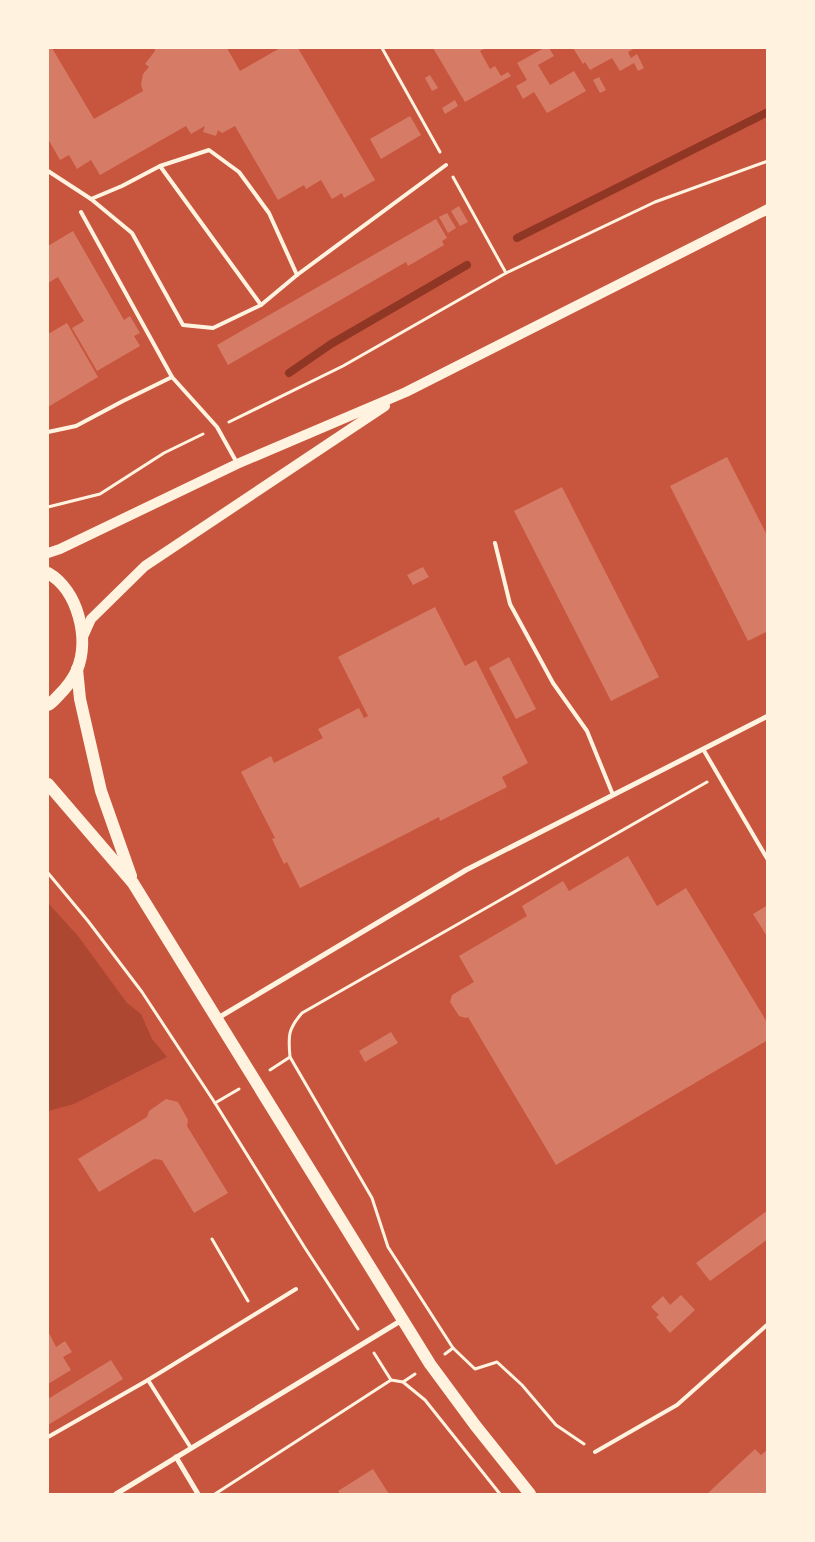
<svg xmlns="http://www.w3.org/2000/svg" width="815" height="1542" viewBox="0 0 815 1542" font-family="Figtree,sans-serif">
<rect width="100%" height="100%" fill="#c8553d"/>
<polygon fill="#ae4732" points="48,903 78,936 127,1003 141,1014 152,1039 167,1057 74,1104 48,1111"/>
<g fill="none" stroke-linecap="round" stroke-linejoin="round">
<g stroke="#8f3625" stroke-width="8">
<polyline points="517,238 768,112"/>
<polyline points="289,373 331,344 467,265"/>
</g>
</g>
<g fill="#d67c66">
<polygon points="48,48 52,48 94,119 143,91 141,85 143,74 149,67 145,64 155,51 154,48 227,48 240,71 280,48 298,48 375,180 344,198 342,193 332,199 321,180 306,189 304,185 278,200 235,126 222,133 218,130 216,136 203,132 205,126 191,134 186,126 100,175 91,160 77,169 69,155 60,160 48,139"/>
<polygon points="433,48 486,48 480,51 490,69 495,66 501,76 508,72 511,76 465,102"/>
<polygon points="544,48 549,48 554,56 538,65 550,85 574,71 586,91 547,113 534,92 523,99 516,86 527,80 517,63"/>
<polygon points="573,48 635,48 628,52 631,58 637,54 644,68 638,71 634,63 620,71 612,58 590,70 585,62 583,64"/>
<polygon points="430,75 438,88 432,91 425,78"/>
<polygon points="599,77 606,90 600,93 593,80"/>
<polygon points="455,100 458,106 445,114 442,108"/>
<polygon points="410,116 421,135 381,159 370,139"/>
<polygon points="459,206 468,222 460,226 451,211"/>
<polygon points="447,213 456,228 448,233 439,217"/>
<polygon points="436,219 447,238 442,241 444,245 408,266 406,262 228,365 217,345"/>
<polygon points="73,231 124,320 130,316 140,333 134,336 140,346 97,371 72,328 84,321 58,277 48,283 48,246"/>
<polygon points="67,323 98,377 48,407 48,334"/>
<polygon points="727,457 768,537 768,631 748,641 670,486"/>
<polygon points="562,487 659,677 611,701 514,511"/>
<polygon points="423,567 429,577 413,585 407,575"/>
<polygon points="435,607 465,666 476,660 528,763 502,777 507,787 440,821 439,817 300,888 287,862 284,864 272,839 275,838 241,772 271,756 274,763 323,738 318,729 359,708 364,718 368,716 338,657"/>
<polygon points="509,657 536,709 516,719 489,668"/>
<polygon points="628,856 657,906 686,888 768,1024 768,1040 556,1165 468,1017 466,1018 459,1016 450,1002 452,995 474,982 459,956 527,916 522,906 563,881 569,891"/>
<polygon points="768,905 768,938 753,914"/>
<polygon points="391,1032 398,1043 365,1062 359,1051"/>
<polygon points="166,1099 178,1102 188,1120 187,1126 228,1193 194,1213 162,1160 154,1159 99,1192 78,1159 147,1117 149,1111"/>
<polygon points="768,1210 768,1239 710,1281 696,1263"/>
<polygon points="681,1295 695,1310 670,1333 656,1317 659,1315 651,1307 663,1296 670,1305"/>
<polygon points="48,1331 56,1347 65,1341 72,1352 63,1357 71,1370 48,1384"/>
<polygon points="111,1360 123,1379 48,1425 48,1399"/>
<polygon points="755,1449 761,1455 768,1449 768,1494 707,1494"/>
<polygon points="373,1469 389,1494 340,1494 338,1491"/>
</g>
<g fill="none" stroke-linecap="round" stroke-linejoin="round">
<g stroke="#fff3e0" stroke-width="3">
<polyline points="382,48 440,152"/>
<polyline points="453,177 506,273"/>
<polyline points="229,422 343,366 506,273 655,202 768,161"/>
<polyline points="48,507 100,494 164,453 203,434"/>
<polyline points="48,873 88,921 142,992 215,1103 305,1248 358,1329"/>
<polyline points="270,1070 290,1057"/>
<polyline points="215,1103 239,1089"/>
<polyline points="212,1239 248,1301"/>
<path d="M453 1348 388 1247 372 1198 290 1057C288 1036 288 1029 302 1013L707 782"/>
<polyline points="374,1353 391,1380"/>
<polyline points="445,1354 453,1348 475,1369 497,1362 522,1385 556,1425 584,1444"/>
<polyline points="403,1382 415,1374"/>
<polyline points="215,1494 391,1380 403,1382 425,1400 500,1494"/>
</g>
<g stroke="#fff3e0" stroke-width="4">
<polyline points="160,166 261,305"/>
<polyline points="48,171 91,199 132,233 183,325 213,328 261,305 297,275 446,165"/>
<polyline points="91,199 122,186 160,166 209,150 239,172 269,213 297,275"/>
<polyline points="81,212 172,377 217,427 237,463"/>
<polyline points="48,432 76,426 123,401 172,377"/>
<polyline points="495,543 510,604 553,683 587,731 613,795"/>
<polyline points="703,749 768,860"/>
<polyline points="148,1380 191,1448"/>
<polyline points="48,1437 148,1380 296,1289"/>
<polyline points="595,1452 677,1405 768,1324"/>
</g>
<g stroke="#fff3e0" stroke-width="5">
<polyline points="218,1018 466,870 768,716"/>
<polyline points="176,1457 198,1494"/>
<polyline points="116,1494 402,1320"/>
</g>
<g stroke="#fff3e0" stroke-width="10">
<polyline points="48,553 60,549 237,464 406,392 768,209"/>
<polyline points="82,639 91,619 145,566 385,406"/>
</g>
<g stroke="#fff3e0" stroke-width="12">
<path d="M48 573C78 590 90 639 77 670 73 679 66 688 59 695 55 699 52 703 48 705"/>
<polyline points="77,669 80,699 101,791 131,876"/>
<polyline points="48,784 133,883 430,1364 475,1425 530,1494"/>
</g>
</g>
<rect width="815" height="1542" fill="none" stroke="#fff3e0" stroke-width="98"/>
</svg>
